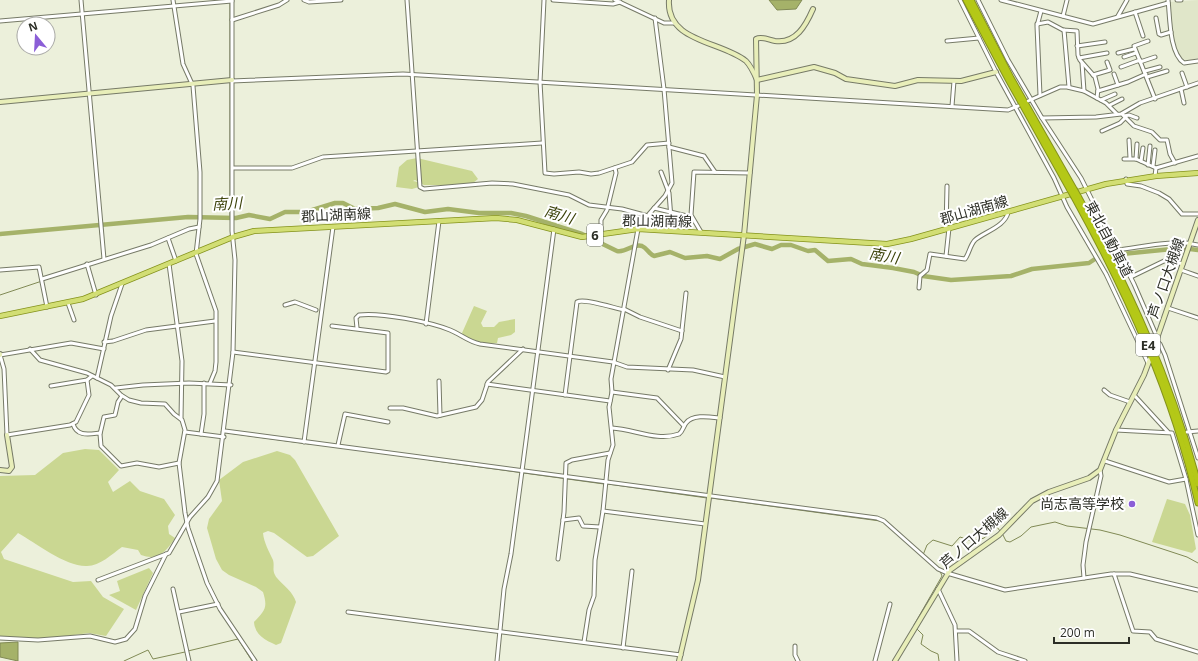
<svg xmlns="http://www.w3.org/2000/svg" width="1198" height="661" viewBox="0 0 1198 661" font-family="'Open Sans','Noto Sans JP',sans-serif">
<rect width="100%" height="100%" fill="#ecf0db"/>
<polygon fill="#e0e6c9" points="1198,0 1198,58 1187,61 1180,57 1173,38 1170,2"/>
<g fill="#cad792">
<polygon points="417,158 472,171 478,179 473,183 454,185 424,185 415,180 413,181 418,182 419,187 412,189 396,187 399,167 407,160"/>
<path d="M474 306 487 311 481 323 483 327H494L499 322 515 319V332L511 335 498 338 497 343C487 344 467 343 462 333Z"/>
<path d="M85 449 99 450 119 470 108 482 113 492 130 481 140 491 164 499 175 515 168 526 169 534 175 538C166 552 158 561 141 555L138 550 122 547C112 554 100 566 87 566 66 567 36 543 18 533L1 552 4 559 73 582 91 581 103 597 124 609 106 636 89 633 51 638 0 640V476L35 475 63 453Z"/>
<path d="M277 451 290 455 295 460 339 536 313 556 307 557 274 533 268 531 263 533C264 543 269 551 273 560 275 567 271 570 277 578 284 586 293 592 296 602L281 643 276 645C265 640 255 635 254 622 265 610 268 608 263 592L256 587 229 575 222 570 216 559 207 528 209 519 222 501 219 480 243 462Z"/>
<polygon points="1167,499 1185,504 1190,515 1196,549 1192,553 1152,542"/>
<polygon points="149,568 153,573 136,610 109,595 120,591 117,581"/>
</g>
<g fill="#a5b269" stroke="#818a55">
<polygon points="769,0 802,0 796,9 777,10"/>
<polygon points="18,642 18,661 0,657 0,643"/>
</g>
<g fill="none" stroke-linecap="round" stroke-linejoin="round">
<g stroke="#818a55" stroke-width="1">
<polyline points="230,79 230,3"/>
<polyline points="230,82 230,218"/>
<polyline points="99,225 101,239"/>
<polyline points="0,295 45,280"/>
<polyline points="221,432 309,444"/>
<polyline points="429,460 604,484"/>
<polyline points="608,484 707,498"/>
<polyline points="711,498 880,521"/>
<polyline points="1002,533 1006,541 1010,542 1021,536 1031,527 1055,522 1067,526 1100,530 1120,535 1187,557 1198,563"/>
<polyline points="917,552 936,569"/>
<polyline points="923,555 927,545 933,540 952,546 960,537 969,540 978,540 984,538 997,527 1000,531"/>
<polyline points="914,625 942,576 940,571"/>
<polyline points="916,628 923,635 921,644 931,651 938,654 939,661"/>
<polyline points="188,651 238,639 252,661"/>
<polyline points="124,661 148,650 153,659 185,652"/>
</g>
<g stroke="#a5b269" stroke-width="4.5">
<path d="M0 234 188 217 236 218 249 215 270 219 285 212H306L335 203H343L355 209 378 208 395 204 425 212 448 209 479 213H511L526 216 582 234 617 251C627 253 632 243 642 246 647 248 649 254 654 256L670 252 685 258 707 256 720 259 738 249 755 244 772 249 781 245H791L808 251 815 250 828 261 851 259 862 264 893 268 914 272 923 276 951 280 1011 276 1032 269 1089 263 1095 259"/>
<polyline points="1122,254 1182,248 1198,250"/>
</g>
<defs>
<g id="street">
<polyline points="81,0 104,259"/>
<polyline points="173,0 183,64 193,86 200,172 200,219 196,254 216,311 216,362 215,371 210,383"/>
<polyline points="304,0 309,2 341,0"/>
<polyline points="407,0 420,187 424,189 492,183 513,184 569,195 589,205 622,209 648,216"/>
<polyline points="544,0 540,82 545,173 554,174 579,172 591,174 599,173 632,162 647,145 669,143"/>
<polyline points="553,0 613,4 620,2"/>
<polyline points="615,0 664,23 674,23"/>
<polyline points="960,0 996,72 1054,178 1067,207 1106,274 1148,363"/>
<polyline points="978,0 1008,60 1042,118 1081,178 1134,284 1157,337"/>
<polyline points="1001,0 1093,24 1168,3"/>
<path d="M1168 0C1170 16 1169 53 1184 63L1198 61"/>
<polyline points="1177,0 1181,0"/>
<polyline points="1135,12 1143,36"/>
<polyline points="1063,16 1067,0"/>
<polyline points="1118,16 1127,0"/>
<polyline points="1156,18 1159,34 1161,35 1171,32"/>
<polyline points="232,20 279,5 287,0"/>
<polyline points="0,21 232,1"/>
<polyline points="1037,24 1048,22 1063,30 1077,31 1078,55 1080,60 1095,77 1098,89 1097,98"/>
<polyline points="1064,30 1069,87"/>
<polyline points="947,41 979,38"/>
<polyline points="1148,41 1134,46 1155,99"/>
<polyline points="1077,46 1105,42"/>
<polyline points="1118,53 1134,49"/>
<polyline points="1124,57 1136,53"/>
<polyline points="1079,58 1107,53"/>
<polyline points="1140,62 1155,57"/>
<polyline points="1082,63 1084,91"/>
<polyline points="1121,67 1140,60"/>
<polyline points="1145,71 1160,67"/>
<polyline points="1182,73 1187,87"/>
<polyline points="1114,74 1118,85"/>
<polyline points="1093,75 1110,70 1107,62"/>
<polyline points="1147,77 1167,71"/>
<polyline points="232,81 403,74 1008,110 1018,106"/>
<polyline points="1181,89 1184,103"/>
<polyline points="1098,91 1128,82 1146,74"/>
<polyline points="1040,95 1037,26 1041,11"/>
<polyline points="1101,100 1115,94"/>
<polyline points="1028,101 1060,87 1067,87 1084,91 1106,103 1117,114"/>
<polyline points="1110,105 1122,99"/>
<polyline points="952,106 954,81"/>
<polyline points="1122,114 1134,126 1152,132 1160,140 1167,140 1170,154 1175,163"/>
<polyline points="1124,116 1129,115 1137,118"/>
<polyline points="1042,118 1096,117 1121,114 1140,103 1198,83"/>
<polyline points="1102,131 1120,123 1126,117"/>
<polyline points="1129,140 1130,158"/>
<polyline points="669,147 704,156 715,172"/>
<polyline points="1124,159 1136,159 1156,168"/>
<polyline points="1136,159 1137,144"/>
<polyline points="1141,161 1143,148"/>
<polyline points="1148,165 1150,146"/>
<polyline points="1153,166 1155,150"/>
<polyline points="233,168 292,168 323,157 542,143"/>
<polyline points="661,172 669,193 672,231"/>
<polyline points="1155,176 1156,168 1198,156"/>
<polyline points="1126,179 1127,184 1141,186 1159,193 1169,199 1182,214 1198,214"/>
<polyline points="654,208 691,217"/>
<polyline points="647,229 649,214 665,196 672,183 664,89 655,18"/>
<polyline points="946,229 947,186"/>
<polyline points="701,232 691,215 694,172 750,173"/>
<polyline points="601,234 601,220 607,210 616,173 615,168"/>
<polyline points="168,238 176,261"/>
<path d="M1117 250C1143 247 1173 239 1198 245"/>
<polyline points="946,256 949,228"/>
<polyline points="87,264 96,295"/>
<polyline points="169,264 182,361 181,419"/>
<polyline points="0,270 39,267 47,307"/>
<polyline points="1181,270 1198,276"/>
<polyline points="1131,277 1164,261 1168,260 1183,264"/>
<polyline points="42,279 151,245 189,229 199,227"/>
<path d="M919 288 920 276 927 270 930 254 965 259C969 254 970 245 975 240 984 232 1006 226 1008 212"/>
<polyline points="68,303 74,320"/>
<polyline points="285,305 295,302 316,310"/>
<polyline points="1168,308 1198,318"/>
<polyline points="624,309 640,317 682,331"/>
<polyline points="426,324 439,221"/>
<path d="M357 328 356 318 359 315C379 312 431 322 450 330 460 334 469 342 480 344L613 362 627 367 693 370 725 377"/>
<polyline points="1156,341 1160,344 1165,355 1198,458"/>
<polyline points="104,342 113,341 146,330 215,321"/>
<polyline points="30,349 40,360 87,373 111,385 121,395 129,400 141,403 165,404 174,414 182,420 185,430 179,463 185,513 188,528 207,583 220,609 255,661"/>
<polyline points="233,352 386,372 388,371 388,333 332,326"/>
<polyline points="668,370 681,339 686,293"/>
<polyline points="97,378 111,316 122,284"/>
<polyline points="87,380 89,395 76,422 70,425 7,435 4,369 0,355 71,343 104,349"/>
<polyline points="439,381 440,415"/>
<polyline points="487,384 610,401"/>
<polyline points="51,386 87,380 92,376"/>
<polyline points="116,388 143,385 189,383 231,385"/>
<polyline points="1104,390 1110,395 1130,402"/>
<polyline points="612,392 657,398 684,426"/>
<path d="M565 395 577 302C584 298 614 308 624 310"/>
<polyline points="1134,395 1168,432"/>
<polyline points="122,396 118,402 115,415 104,417 100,434 101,446 121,466 137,463 159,467 179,463"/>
<polyline points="390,408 403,408 437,416 476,407 482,400 488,382 523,349"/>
<path d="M73 424C77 437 89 434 100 433"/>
<path d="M612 428C634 429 657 442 679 434 683 431 683 427 686 423 693 414 710 417 720 418"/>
<polyline points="1116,430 1172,433 1186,479 1198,535"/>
<polyline points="225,431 877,518 884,521 938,569 947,573 1005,590 1111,574 1130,574 1198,590"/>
<polyline points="185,432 224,437"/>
<polyline points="1187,432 1198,431"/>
<polyline points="201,434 204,414 204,383"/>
<polyline points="304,442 333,227"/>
<polyline points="338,445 345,414 388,422"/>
<polyline points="1105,461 1169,482 1186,479"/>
<polyline points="603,511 705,524"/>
<polyline points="563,520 579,518 583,526 600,527"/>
<polyline points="558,559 564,512 566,463 572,460 610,453"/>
<polyline points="1114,574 1133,631 1150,632 1156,639 1198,652"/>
<polyline points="1084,578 1083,565 1086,542 1101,476 1100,470"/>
<polyline points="98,580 169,553 190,517 208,497 217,481 233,352 235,260 232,231 232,0"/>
<polyline points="173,589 189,661"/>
<polyline points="938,589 955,625 957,661"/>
<polyline points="179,612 218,604"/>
<polyline points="348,612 681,655"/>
<polyline points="956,631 969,631 998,652 1025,661"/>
<polyline points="0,638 38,640 90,636 115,642 126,639 135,629 145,596 166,554"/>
<polyline points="584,642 589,610 594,596 595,560 603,511 608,460 613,445 609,407 612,392 611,379 638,229"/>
<polyline points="795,646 795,655 798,661"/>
<polyline points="623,648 632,571"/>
<polyline points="497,661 504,589 511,554 554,229"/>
<polyline points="875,661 890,604"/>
</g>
<g id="secondary">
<path d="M669 0C666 42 721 41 746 61 751 66 754 73 757 80L814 67 835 73 846 79 895 86 918 80 961 81 996 72"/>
<polyline points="0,102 232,80"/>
<polyline points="1155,344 1198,220"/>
<polyline points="0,354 0,355"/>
<polyline points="0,470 9,471 12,467 7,435"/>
<path d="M679 661 698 580 744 235 757 95 756 39C762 36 769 40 775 41 796 44 806 25 813 9"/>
<polyline points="895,661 950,570 999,535 1032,501 1049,492 1089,478 1100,470 1116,430 1144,375 1150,359"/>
</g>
<polyline id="primary" points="0,316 83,299 233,237 254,231 496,218 517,220 582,237 638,229 887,244 911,239 1106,184 1156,176 1198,173"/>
<g id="highway">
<polyline points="966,0 1008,79 1070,190"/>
<polyline points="971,0 1011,78 1074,189"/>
<path d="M1078 196C1129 288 1172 382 1198 484"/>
<path d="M1074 197C1128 295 1173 394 1198 503"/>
</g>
</defs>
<use href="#street" stroke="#767a67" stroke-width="5"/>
<use href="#secondary" stroke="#767a67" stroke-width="6"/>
<use href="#primary" stroke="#84921c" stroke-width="6"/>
<use href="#highway" stroke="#84921c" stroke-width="7"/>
<use href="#street" stroke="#fff" stroke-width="3"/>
<use href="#secondary" stroke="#e8eeb9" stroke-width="4"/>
<use href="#primary" stroke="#d2de74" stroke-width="4.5"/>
<use href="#highway" stroke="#b4c817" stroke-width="5"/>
<defs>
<g id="highway-bridge">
<polyline points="1074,189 1078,196"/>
<polyline points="1070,190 1074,197"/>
</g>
</defs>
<use href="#highway-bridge" stroke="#84921c" stroke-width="7" stroke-linecap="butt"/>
<use href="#highway-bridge" stroke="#b4c817" stroke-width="5"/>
</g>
<circle fill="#8b5ed7" stroke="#fff" stroke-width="1.5" cx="1132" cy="504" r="4"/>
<g text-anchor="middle" stroke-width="4" stroke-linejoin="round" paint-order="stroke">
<g fill="#fff" stroke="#6b6d67" stroke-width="1">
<rect x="587" y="224" width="16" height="22" rx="3"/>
<rect x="1136" y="334" width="24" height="22" rx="3"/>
</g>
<g font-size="13" font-weight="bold" fill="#2c2e26">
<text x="595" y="240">6</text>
<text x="1148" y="350">E4</text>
</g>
<g font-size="14" fill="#2c2e26" stroke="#fff">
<text transform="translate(974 210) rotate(-16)" y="5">郡山湖南線</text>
<text transform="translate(336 215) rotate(-3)" y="5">郡山湖南線</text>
<text transform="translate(657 221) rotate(1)" y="5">郡山湖南線</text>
<text transform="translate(1109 239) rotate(62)" y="5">東北自動車道</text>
<text transform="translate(1166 278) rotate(-71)" y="5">芦ノ口大槻線</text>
<text transform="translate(974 538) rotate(-41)" y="5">芦ノ口大槻線</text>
</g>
<g font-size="14" fill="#2c2e26" stroke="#fff" text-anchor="end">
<text x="1124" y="509">尚志高等学校</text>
</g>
<g font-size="15" font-style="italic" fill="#3b4209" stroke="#fff">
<text transform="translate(227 204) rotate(-3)" y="5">南川</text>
<text transform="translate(559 215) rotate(17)" y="5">南川</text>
<text transform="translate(884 256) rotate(10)" y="5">南川</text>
</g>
</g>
<g transform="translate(36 36) rotate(342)"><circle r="19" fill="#ffffff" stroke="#ababa8"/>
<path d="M0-3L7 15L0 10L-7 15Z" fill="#8b5ed7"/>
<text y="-6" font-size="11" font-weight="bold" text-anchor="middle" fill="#2c2e26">N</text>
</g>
<path d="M1054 637v6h75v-6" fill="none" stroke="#2c2e26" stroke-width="2"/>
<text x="1060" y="637" font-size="12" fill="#2c2e26" stroke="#ffffff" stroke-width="3" paint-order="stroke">200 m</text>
</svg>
